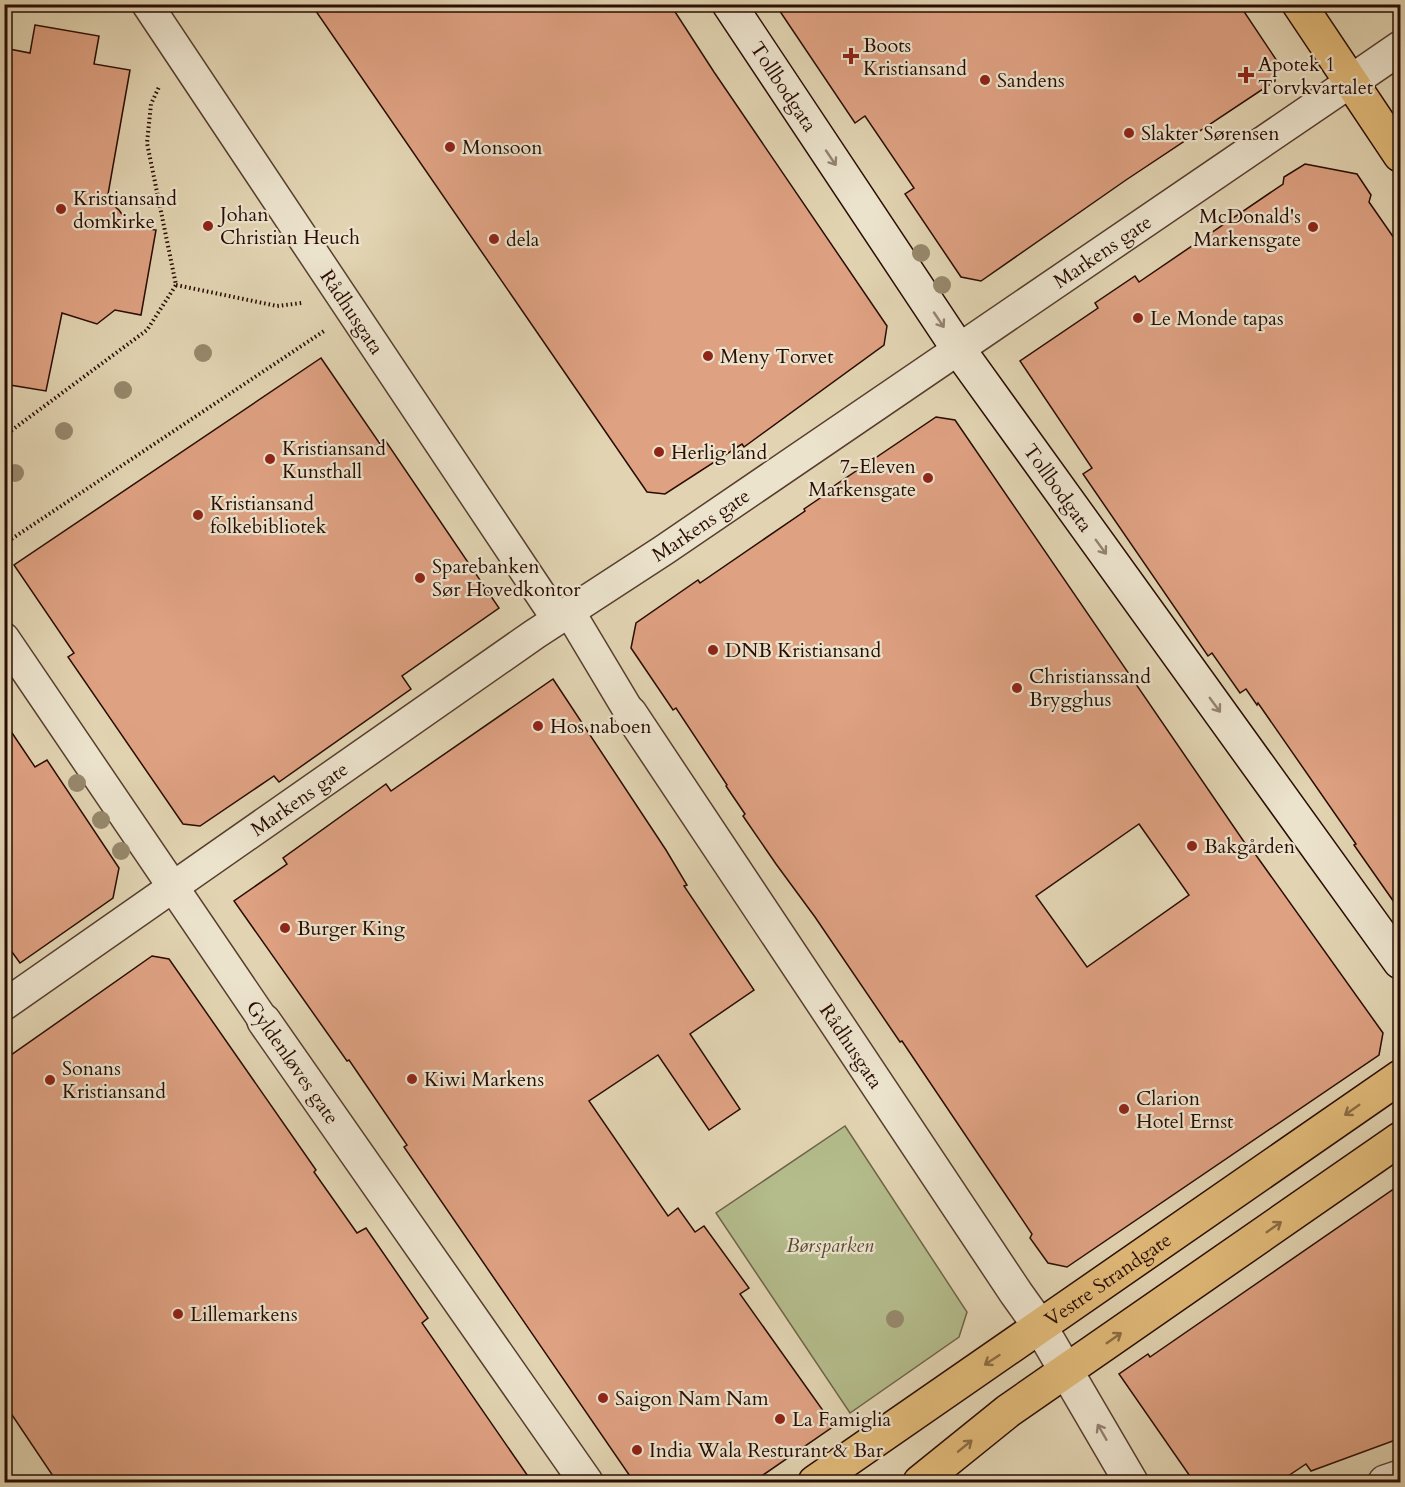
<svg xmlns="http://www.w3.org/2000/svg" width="1405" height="1487" viewBox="0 0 1405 1487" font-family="Cardo,serif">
<rect width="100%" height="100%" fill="#e2d4b2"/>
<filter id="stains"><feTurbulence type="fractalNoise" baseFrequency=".00333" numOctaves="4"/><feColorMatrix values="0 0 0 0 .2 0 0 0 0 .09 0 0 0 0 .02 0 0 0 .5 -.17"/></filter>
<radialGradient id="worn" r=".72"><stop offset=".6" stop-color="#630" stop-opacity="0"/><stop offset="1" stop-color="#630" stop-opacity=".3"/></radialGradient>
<polygon fill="#b4bc8c" stroke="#6e6448" stroke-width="1.5" points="845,1126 967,1312 959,1337 850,1413 716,1213"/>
<g fill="#dea182" stroke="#290c03" stroke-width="1.5" fill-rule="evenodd">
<polygon points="311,4 670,4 714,72 887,326 884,345 744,447 742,444 665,494 647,492"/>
<polygon points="775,4 1239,4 1277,61 1275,81 1126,180 981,281 961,277 905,194 914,188 865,116 855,123"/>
<polygon points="35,25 99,36 94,64 130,70 107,200 119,210 130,226 156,230 141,315 115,310 97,324 62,313 46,391 4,384 4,48 30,53"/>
<polygon points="1305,164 1357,174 1371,195 1369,202 1401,248 1401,912 1354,845 1356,844 1258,703 1257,705 1246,689 1240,693 1212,653 1208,656 1083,474 1092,468 1020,361 1098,308 1095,303 1135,276 1139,282 1283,184 1284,177"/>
<polygon points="321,358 380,444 385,440 499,608 402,676 411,689 279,782 274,776 200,826 183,824 68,657 74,653 14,565"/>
<path d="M936 417 955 420 1251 852 1253 851 1383 1033 1379 1055 1067 1267 1048 1263 1030 1238 1032 1234 902 1041 900 1042 815 917 776 864 743 816 745 814 726 786 727 785 676 708 673 710 631 648 636 623 698 580 700 583 805 511 804 509 832 490 831 488ZM1139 824 1189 895 1087 967 1036 896Z"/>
<polygon points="553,679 666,850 687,885 684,886 754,990 690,1034 740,1109 709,1130 658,1055 589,1101 668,1216 678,1208 695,1232 704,1226 749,1288 740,1294 834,1426 753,1482 634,1482 404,1147 407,1145 349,1060 347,1061 234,901 287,864 283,858 386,784 391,791"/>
<polygon points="4,721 35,767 47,760 119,868 113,898 20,963 4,941"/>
<polygon points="152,956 169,959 316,1170 314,1172 357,1233 366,1228 428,1318 422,1323 532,1482 57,1482 4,1403 4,1060"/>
<polygon points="1401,1184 1401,1438 1311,1471 1306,1464 1279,1482 1194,1482 1119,1374 1148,1354 1150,1357"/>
</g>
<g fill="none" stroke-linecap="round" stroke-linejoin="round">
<defs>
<g id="pedestrian">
<path id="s1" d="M147 4 557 619"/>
<polyline points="569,611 630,713"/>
<polyline points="4,638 264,1021"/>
<path id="s2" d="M4 1005 535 634 664 550 1352 81"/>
</g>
<g id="minor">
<polyline points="1352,81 1400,48"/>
<path id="s3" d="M630 713 1016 1293 1041 1328 1131 1482"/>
<polyline points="264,1021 586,1482"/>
<polyline points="1385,1482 1400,1477"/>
</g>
<g id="secondary">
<path id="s4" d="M729 4 959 350 1400 962"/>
</g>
<g id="primary">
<polyline points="1299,4 1400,155"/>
<path id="s5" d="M815 1482 1400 1077"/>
<polyline points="920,1482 1008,1411 1400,1139"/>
</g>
</defs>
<use href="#pedestrian" stroke="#573e2f" stroke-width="33"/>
<use href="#minor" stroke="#573e2f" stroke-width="36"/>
<use href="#secondary" stroke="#290c03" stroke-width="36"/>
<use href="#primary" stroke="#290c03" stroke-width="36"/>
<g stroke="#290c03" stroke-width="4" stroke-dasharray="1.5 3" stroke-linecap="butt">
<polyline points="176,285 277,306 302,303"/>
<polyline points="4,436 147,330 176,285 147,143 151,104 159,87"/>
<polyline points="4,495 10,540"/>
<polyline points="4,544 324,331"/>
</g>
<use href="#pedestrian" stroke="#ece3cd" stroke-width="30"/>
<use href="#minor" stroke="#ece3cd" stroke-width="33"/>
<use href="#secondary" stroke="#ece3cd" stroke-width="33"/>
<use href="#primary" stroke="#e1ba79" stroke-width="33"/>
</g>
<g fill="#97886c">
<circle cx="921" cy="253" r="9"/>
<circle cx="942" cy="285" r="9"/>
<circle cx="203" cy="353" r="9"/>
<circle cx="123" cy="390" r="9"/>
<circle cx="64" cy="431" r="9"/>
<circle cx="15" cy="473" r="9"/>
<circle cx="77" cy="783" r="9"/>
<circle cx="101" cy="820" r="9"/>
<circle cx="121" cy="851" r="9"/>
<circle cx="895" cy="1319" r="9"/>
</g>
<defs><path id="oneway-shaft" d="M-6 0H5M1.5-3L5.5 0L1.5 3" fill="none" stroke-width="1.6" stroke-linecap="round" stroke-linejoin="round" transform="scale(1.5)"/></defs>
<g stroke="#948272">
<use href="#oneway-shaft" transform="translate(831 158) rotate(56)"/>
<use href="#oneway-shaft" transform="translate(939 320) rotate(56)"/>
<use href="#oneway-shaft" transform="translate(1101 547) rotate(54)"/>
<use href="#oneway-shaft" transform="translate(1215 705) rotate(54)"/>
<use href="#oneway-shaft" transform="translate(1102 1432) rotate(-120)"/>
</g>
<g stroke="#8e6c44">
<use href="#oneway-shaft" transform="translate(1352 1110) rotate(145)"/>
<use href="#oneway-shaft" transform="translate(1274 1227) rotate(-35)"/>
<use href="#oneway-shaft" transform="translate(1114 1338) rotate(-35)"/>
<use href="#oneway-shaft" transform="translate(992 1360) rotate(147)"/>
<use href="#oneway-shaft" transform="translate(965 1446) rotate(-39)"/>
</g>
<g fill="#8f2418" stroke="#ece3cd" stroke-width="2">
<path d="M848 47h6v6h6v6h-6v6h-6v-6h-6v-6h6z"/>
<path d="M1243 66h6v6h6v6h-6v6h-6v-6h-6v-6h6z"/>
<circle cx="985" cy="80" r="6"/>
<circle cx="1129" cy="133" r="6"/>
<circle cx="450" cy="147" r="6"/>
<circle cx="61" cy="209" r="6"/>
<circle cx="208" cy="226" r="6"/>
<circle cx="1313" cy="227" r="6"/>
<circle cx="494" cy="239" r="6"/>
<circle cx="1138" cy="318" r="6"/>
<circle cx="708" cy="356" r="6"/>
<circle cx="659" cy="452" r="6"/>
<circle cx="270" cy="459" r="6"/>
<circle cx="928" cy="478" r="6"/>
<circle cx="198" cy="515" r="6"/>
<circle cx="420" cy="578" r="6"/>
<circle cx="713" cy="650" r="6"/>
<circle cx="1017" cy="688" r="6"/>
<circle cx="538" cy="726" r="6"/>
<circle cx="1192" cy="846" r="6"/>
<circle cx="285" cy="928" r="6"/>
<circle cx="412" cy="1079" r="6"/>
<circle cx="50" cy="1080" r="6"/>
<circle cx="1124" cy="1109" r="6"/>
<circle cx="178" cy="1314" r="6"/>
<circle cx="603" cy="1398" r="6"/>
<circle cx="780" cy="1419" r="6"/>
<circle cx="637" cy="1450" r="6"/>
</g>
<g text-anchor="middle" stroke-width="4.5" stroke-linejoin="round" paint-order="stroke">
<g font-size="20" fill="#290c03" stroke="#ece3cd" text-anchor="start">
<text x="863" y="52">Boots<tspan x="863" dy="23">Kristiansand</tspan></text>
<text x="1258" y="71">Apotek 1<tspan x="1258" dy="23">Torvkvartalet</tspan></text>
<text x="997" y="87">Sandens</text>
<text x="1141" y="140">Slakter Sørensen</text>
<text x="462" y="154">Monsoon</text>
<text x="73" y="205">Kristiansand<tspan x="73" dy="23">domkirke</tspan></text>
<text x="220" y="221">Johan<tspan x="220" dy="23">Christian Heuch</tspan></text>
<text x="1301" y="223" text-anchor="end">McDonald's<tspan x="1301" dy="23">Markensgate</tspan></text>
<text x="506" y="246">dela</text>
<text x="1150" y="325">Le Monde tapas</text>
<text x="720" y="363">Meny Torvet</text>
<text x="282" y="455">Kristiansand<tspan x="282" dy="23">Kunsthall</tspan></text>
<text x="671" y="459">Herlig land</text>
<text x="916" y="473" text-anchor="end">7-Eleven<tspan x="916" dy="23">Markensgate</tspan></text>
<text x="210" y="510">Kristiansand<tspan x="210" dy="23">folkebibliotek</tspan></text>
<text x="432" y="573">Sparebanken<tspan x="432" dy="23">Sør Hovedkontor</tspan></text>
<text x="725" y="657">DNB Kristiansand</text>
<text x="1029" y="683">Christianssand<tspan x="1029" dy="23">Brygghus</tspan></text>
<text x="550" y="733">Hos naboen</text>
<text x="1204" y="853">Bakgården</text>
<text x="297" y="935">Burger King</text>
<text x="62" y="1075">Sonans<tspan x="62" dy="23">Kristiansand</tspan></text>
<text x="424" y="1086">Kiwi Markens</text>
<text x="1136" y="1105">Clarion<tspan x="1136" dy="23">Hotel Ernst</tspan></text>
<text x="190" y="1321">Lillemarkens</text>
<text x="615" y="1405">Saigon Nam Nam</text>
<text x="792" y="1426">La Famiglia</text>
<text x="649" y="1457">India Wala Resturant &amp; Bar</text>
</g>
<g font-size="20" fill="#290c03" stroke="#ece3cd">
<text dy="7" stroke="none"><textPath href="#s4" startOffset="99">Tollbodgata</textPath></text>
<text dy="7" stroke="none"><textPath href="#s2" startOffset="1332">Markens gate</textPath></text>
<text dy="7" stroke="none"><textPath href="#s1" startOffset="370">Rådhusgata</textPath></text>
<text dy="7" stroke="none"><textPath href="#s4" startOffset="585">Tollbodgata</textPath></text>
<text dy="7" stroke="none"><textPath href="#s2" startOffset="846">Markens gate</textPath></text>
<text dy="7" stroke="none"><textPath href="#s2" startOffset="360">Markens gate</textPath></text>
<text dy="7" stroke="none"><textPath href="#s3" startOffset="400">Rådhusgata</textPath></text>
<text transform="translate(293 1062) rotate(55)" y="7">Gyldenløves gate</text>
<text dy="7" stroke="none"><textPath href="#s5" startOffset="356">Vestre Strandgate</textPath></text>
</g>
<g font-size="20" font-style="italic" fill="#5a4a33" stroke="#ece3cd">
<text x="830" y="1252">Børsparken</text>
</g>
</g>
<rect width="1405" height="1487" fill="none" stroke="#e2d4b2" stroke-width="24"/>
<rect x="6" y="6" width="1393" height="1475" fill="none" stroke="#290c03" stroke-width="3"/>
<rect x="12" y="12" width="1381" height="1463" fill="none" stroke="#290c03" stroke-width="1.5"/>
<rect width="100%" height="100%" filter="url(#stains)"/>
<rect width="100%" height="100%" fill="url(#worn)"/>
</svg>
